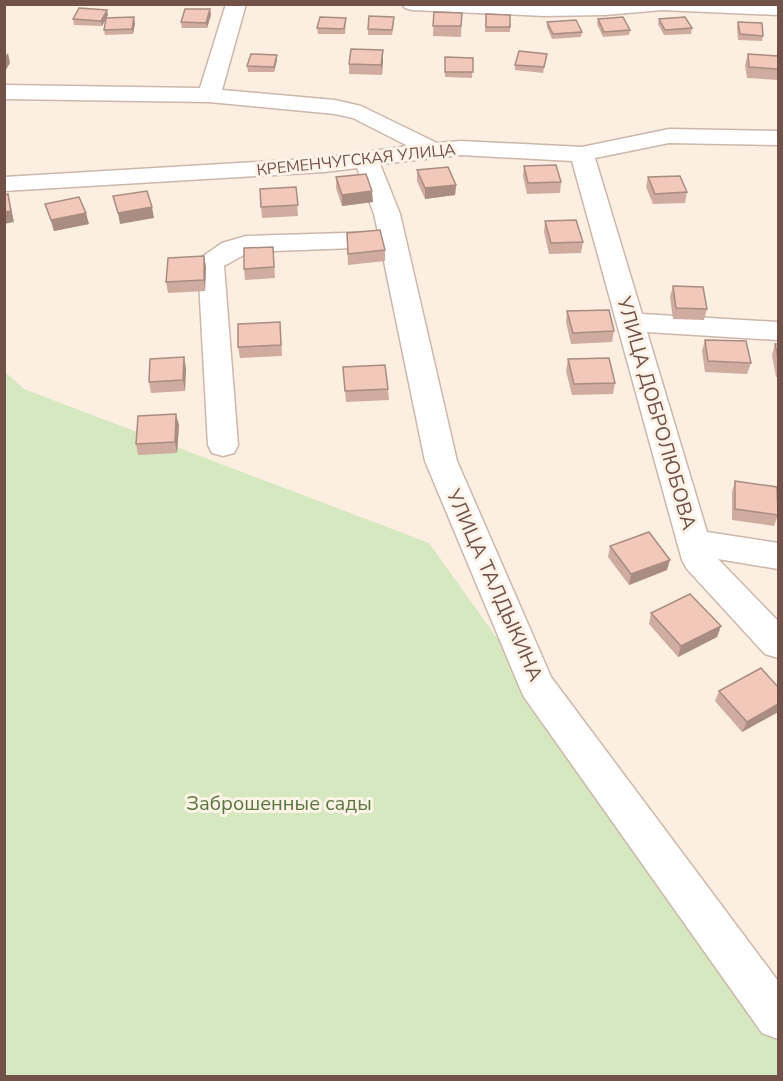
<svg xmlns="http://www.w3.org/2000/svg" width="783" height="1081" viewBox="0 0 783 1081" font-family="'Nunito Sans',sans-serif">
<rect width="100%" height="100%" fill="#fceee1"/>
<polygon fill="#d6e8c0" points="4,371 24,389 429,543 778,1030 778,1076 5,1076"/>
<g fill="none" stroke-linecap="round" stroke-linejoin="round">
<defs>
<g id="minor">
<polygon points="226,4 246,4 222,90 335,100 361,106 437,143 461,141 582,147 669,129 778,131 778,145 669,143 595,158 642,314 778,322 778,340 647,332 707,532 778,543 778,569 718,559 778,621 778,658 765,654 687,569 682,560 572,161 461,155 380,164 400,214 457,461 551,677 778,981 778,1039 762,1033 524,697 519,686 425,461 381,247 249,252 224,266 238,445 234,453 223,456 212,453 208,445 198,263 202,257 222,243 246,236 378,232 374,214 357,168 324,172 4,191 4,177 324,158 408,146 353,118 335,114 209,102 4,99 4,85 200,88"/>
<polygon points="402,4 778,4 778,15 662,10 605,15 544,16 412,10 405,8"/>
</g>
</defs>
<use href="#minor" stroke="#ceb6ab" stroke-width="3"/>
<use href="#minor" fill="#fff" fill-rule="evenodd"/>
</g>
<g fill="#cfac9f">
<polygon points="434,12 462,13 461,37 433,36"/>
<polygon points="486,14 510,27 510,32 485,32"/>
<polygon points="108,15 106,18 135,23 133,34 105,35 104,30 106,19 102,26 74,25 73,19"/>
<polygon points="211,15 207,28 182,28 181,22"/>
<polygon points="346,18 345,34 318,34 317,28"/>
<polygon points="598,19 630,30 629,35 603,37 597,24"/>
<polygon points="659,19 692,28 691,34 664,35 658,24"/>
<polygon points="394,22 392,35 368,35 368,29"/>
<polygon points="547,22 582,32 581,37 552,39 547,27"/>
<polygon points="738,22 763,36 762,41 738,40 737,27"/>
<polygon points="383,50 382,75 349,74 349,64"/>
<polygon points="748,54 778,56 778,80 747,78 745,65"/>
<polygon points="445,57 473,58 472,78 445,77"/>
<polygon points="546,59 543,73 515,70 515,65"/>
<polygon points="277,60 274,72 248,72 247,66"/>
<polygon points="524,166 561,182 560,193 527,194 523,176"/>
<polygon points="417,170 456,185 455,195 425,199 417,181"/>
<polygon points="336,177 373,202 342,206 336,188"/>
<polygon points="648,177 687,192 685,203 653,204 646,187"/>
<polygon points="296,187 298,216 262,218 261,207"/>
<polygon points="45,204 89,224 54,231"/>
<polygon points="545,221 583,242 581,253 549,254 544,232"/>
<polygon points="347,233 385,250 385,261 348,265"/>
<polygon points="273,247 275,278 245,280 244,269"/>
<polygon points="204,256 206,267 205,291 168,293 166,282"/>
<polygon points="673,286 707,309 704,320 673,319 670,297"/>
<polygon points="567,311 614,331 612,342 571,344 566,322"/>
<polygon points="281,333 282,356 240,358 238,347"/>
<polygon points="705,340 751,363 747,374 705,372 702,351"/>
<polygon points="775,344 778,344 778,377 776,377 772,355"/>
<polygon points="568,359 615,383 613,394 572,395 566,371"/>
<polygon points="343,367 388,389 389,400 346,402"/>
<polygon points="186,368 185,391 151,393 149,382"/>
<polygon points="179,425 177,453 138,455 136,444"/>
<polygon points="735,481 778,515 774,526 732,520 732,492"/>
<polygon points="610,546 667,570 629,585 608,557"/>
<polygon points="651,613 721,626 717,637 678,657 649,624"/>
<polygon points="778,687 778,712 742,732 715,701 719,691"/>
</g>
<g fill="#a98c82">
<polygon points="210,9 211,15 207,28 206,23"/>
<polygon points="107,10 108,15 102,26 101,21"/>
<polygon points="134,17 135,23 133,34 132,29"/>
<polygon points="383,50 383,60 382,75 381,65"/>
<polygon points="8,53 10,63 4,73 4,58"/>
<polygon points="277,55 277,60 274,72 274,67"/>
<polygon points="456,185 455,195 425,199 425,188"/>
<polygon points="372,191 373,202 342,206 342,195"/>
<polygon points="8,194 14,222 4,224 4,212"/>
<polygon points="152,207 154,218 120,224 118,213"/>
<polygon points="86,213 89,224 54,231 51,220"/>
<polygon points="204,256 206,267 205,291 204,280"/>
<polygon points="184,357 186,368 185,391 183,380"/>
<polygon points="176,414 179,425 177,453 175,442"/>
<polygon points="670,560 667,570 629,585 631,574"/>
<polygon points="721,626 717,637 678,657 681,646"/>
<polygon points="778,704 778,712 742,732 747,722"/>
</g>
<g fill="#f1c8b9" stroke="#a98c82" stroke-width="1.5">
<polygon points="79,8 107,10 101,21 73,19"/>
<polygon points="185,9 210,9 206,23 181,22"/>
<polygon points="434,12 462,13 461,26 433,26"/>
<polygon points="486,14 510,15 510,27 486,27"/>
<polygon points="369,16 394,17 392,30 368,29"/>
<polygon points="134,17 132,29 104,30 106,18"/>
<polygon points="320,17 346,18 344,29 317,28"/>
<polygon points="623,17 630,30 604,32 598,19"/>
<polygon points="685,17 692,28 665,30 659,19"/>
<polygon points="576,20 582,32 553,34 547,22"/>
<polygon points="738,22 762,23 763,36 740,34"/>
<polygon points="351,49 383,50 381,65 349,64"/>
<polygon points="519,51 547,54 544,67 515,65"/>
<polygon points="251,54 277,55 274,67 247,66"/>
<polygon points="748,54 778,56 778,69 749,67"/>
<polygon points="445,57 473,58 473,72 445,72"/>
<polygon points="556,165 561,182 528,183 524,166"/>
<polygon points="448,167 456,185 425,188 417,170"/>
<polygon points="366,174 372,191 342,195 336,177"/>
<polygon points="680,176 687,192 655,194 648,177"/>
<polygon points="296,187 298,205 261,207 260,189"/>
<polygon points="147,191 152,207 118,213 113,196"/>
<polygon points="8,194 11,211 4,212 4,195"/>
<polygon points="79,197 86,213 51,220 45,204"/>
<polygon points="576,220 583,242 551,243 545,221"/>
<polygon points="380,230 385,250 348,254 347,233"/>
<polygon points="273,247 274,267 244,269 244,248"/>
<polygon points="204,256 204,280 166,282 168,258"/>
<polygon points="673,286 703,287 707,309 676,308"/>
<polygon points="609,310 614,331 573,333 567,311"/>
<polygon points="280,322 281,345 238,347 238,324"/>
<polygon points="705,340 746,341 751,363 708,361"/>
<polygon points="775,344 778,344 778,358"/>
<polygon points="184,357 183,380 149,382 150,359"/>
<polygon points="609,358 615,383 574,384 568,359"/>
<polygon points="385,365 388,389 345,391 343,367"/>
<polygon points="176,414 175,442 136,444 138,416"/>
<polygon points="735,481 777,487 778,515 735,509"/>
<polygon points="649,532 670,560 631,574 610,546"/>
<polygon points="690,594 721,626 681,646 651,613"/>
<polygon points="761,668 778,687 778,704 747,722 719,691"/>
</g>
<g text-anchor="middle" stroke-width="6" stroke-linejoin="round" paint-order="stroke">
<g font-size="16" fill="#725248" stroke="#fff2e6">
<text transform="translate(356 159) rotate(-6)" y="6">КРЕМЕНЧУГСКАЯ УЛИЦА</text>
</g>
<g font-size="20" fill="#725248" stroke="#fff2e6">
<text transform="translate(657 413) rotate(74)" y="7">УЛИЦА ДОБРОЛЮБОВА</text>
<text transform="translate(495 585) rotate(66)" y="7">УЛИЦА ТАЛДЫКИНА</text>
</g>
<g font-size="20" fill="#587841" stroke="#fff2e6">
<text x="279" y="810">Заброшенные сады</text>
</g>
</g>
<rect width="783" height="1081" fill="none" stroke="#725248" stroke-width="12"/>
</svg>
